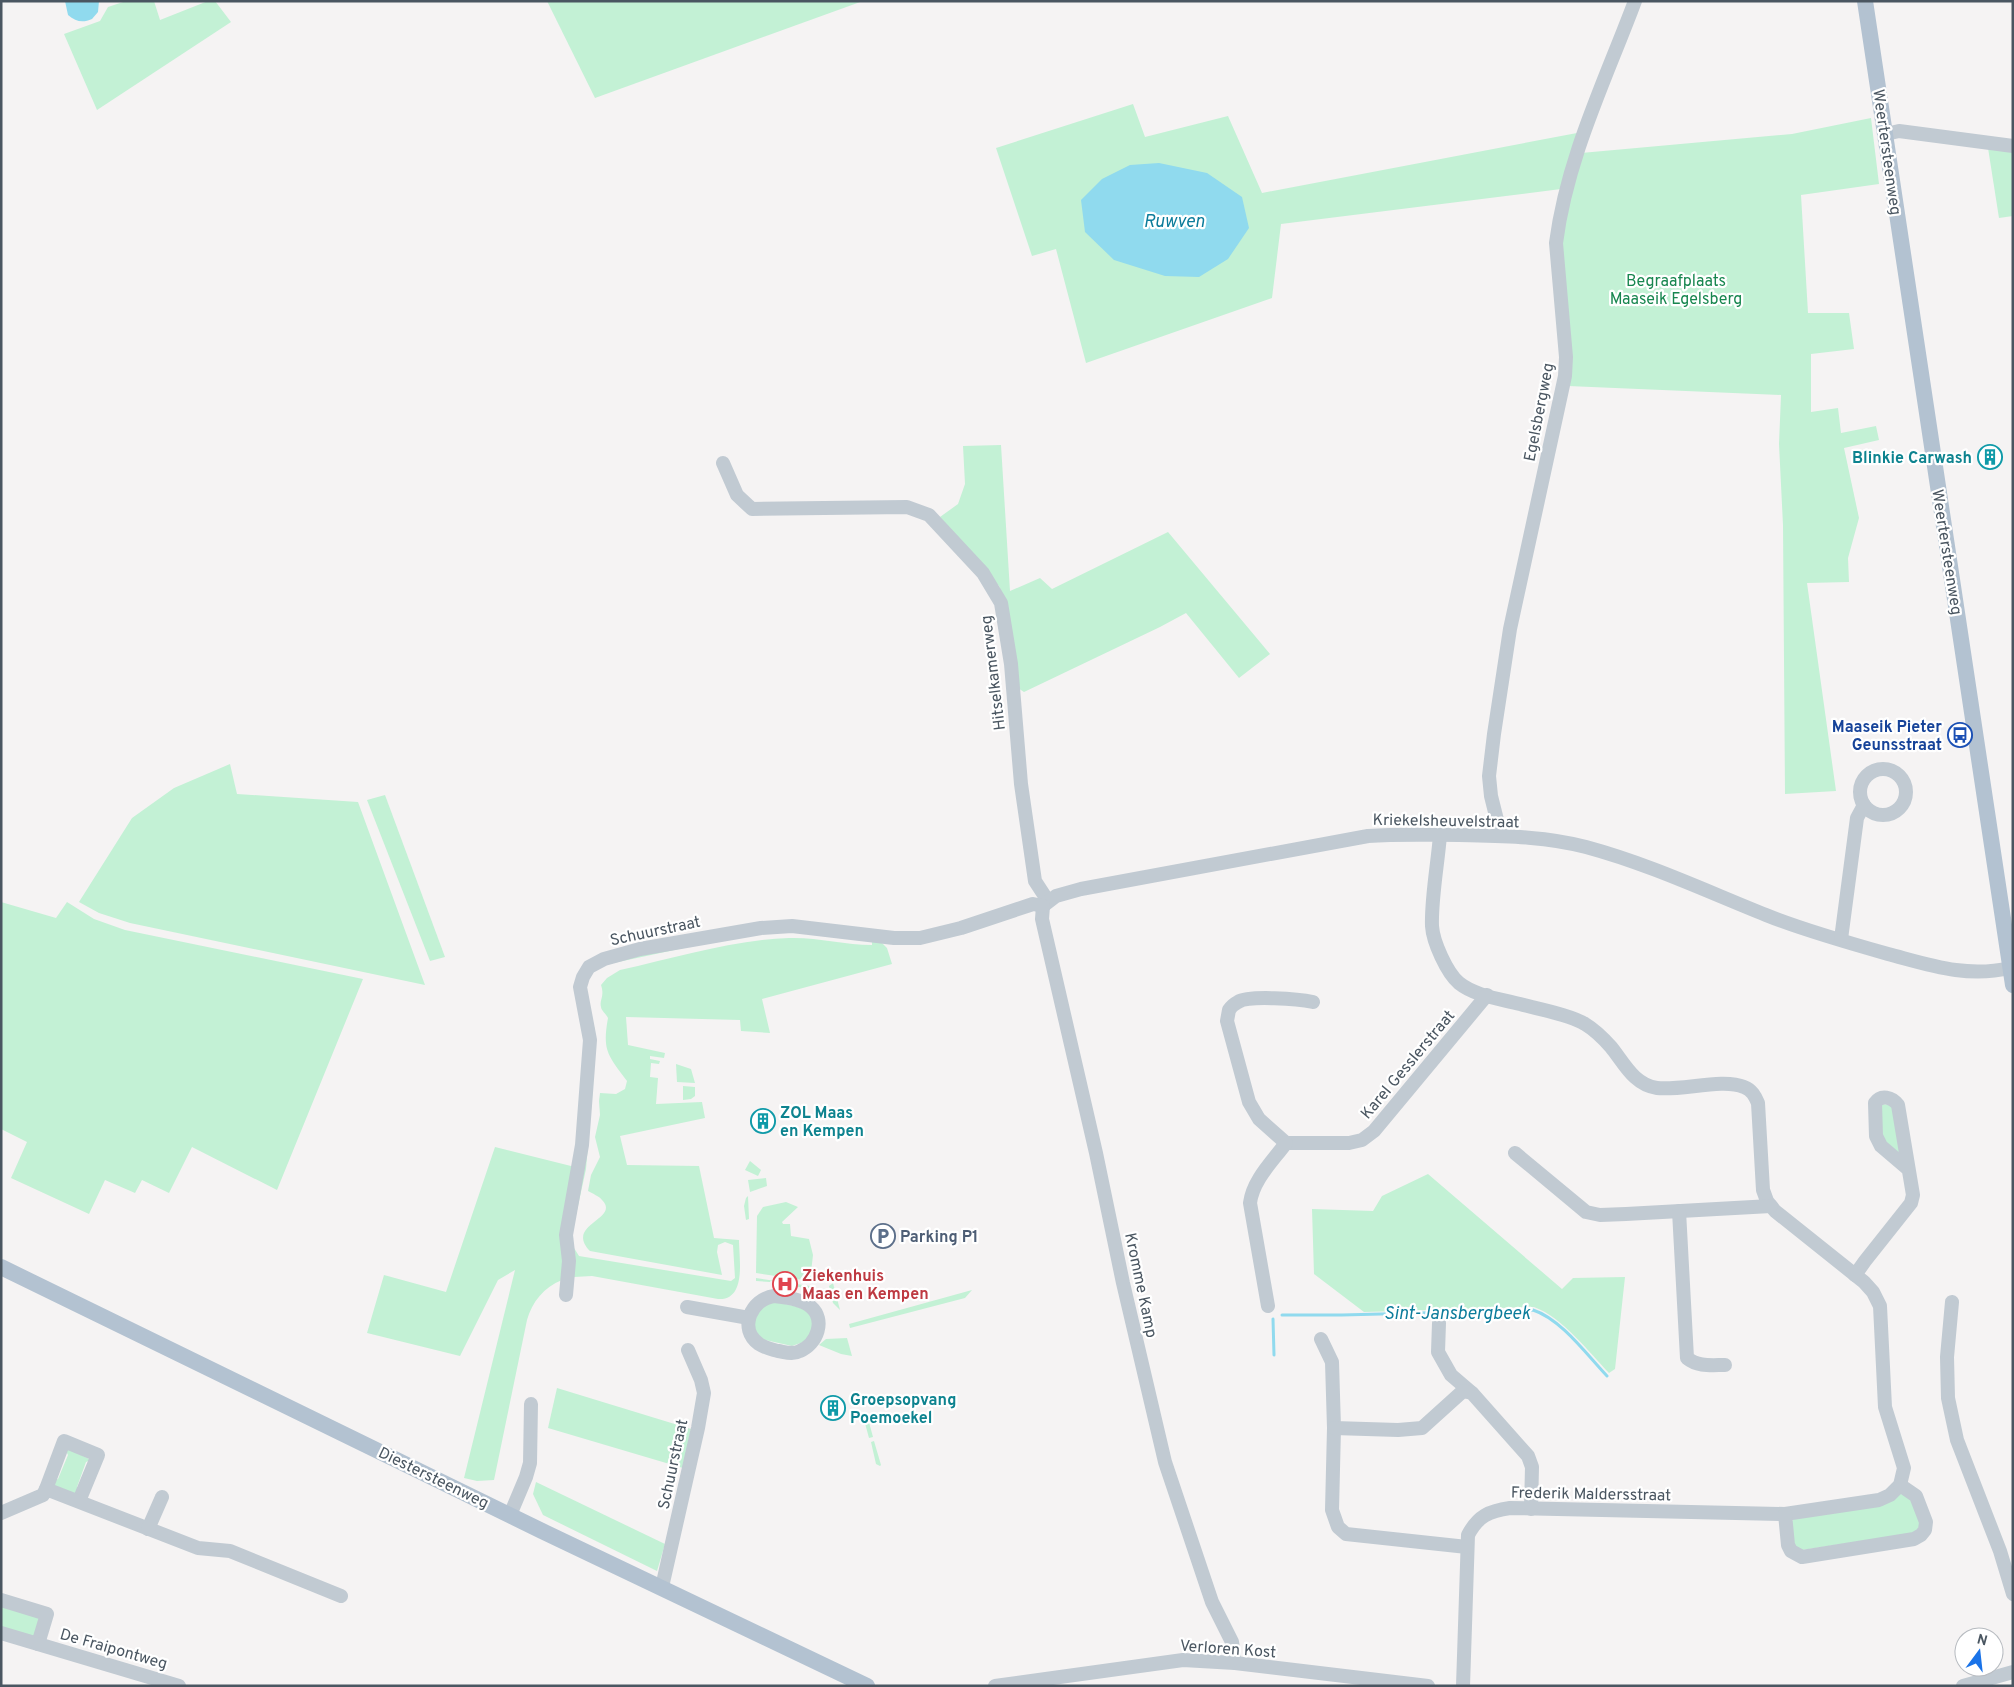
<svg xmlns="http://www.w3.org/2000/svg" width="2014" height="1687" viewBox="0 0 2014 1687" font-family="Overpass,sans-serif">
<rect width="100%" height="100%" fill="#f5f3f3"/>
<g fill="#c3f1d5" fill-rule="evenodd">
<polygon points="126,1 154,1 160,20 208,1 215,1 231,22 97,110 64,34 100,21 108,7"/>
<polygon points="547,1 863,1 595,98"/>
<polygon points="1133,104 1145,137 1228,116 1262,193 1577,133 1561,189 1281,224 1272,298 1086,363 1056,249 1032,256 996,148"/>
<polygon points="1871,118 1879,184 1801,195 1808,313 1849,313 1854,349 1811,354 1811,412 1838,408 1841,433 1876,426 1879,440 1844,448 1859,518 1848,558 1849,582 1807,583 1836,791 1785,794 1783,525 1779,444 1781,395 1568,386 1561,226 1581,153 1792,134"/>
<polygon points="1988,148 2013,151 2013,216 1999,218"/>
<polygon points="1001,445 1010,591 1040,578 1052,589 1168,532 1270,654 1239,678 1186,613 1160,627 1024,692 1015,686 1003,596 999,586 940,517 958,504 965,484 963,446"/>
<polygon points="230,764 237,794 358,802 425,985 130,923 99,913 79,902 132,818 174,788"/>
<polygon points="385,795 445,957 430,961 367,800"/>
<polygon points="1,902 56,918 67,902 94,919 125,930 363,979 277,1190 192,1147 169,1193 142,1180 135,1193 105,1180 89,1214 11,1178 27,1142 1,1129"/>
<path d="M790 927 878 939 887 948 892 964 762 999 770 1033 741 1031 740 1020 626 1017 628 1045 665 1053 664 1058 650 1056V1059L660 1061 659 1064 651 1063 650 1077 658 1078 656 1104 702 1102 705 1118 620 1136 627 1165 699 1166 714 1238 739 1240C739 1258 747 1301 718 1299L592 1276 574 1277 572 1271V1260L569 1236 585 1151 593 1039 582 989 585 976 593 968 605 961 671 946 757 930ZM798 931 872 941V945C845 945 816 937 789 938 732 940 676 958 620 970L607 978 601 985C605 997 599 1000 601 1007 601 1010 606 1014 608 1018 602 1051 608 1055 627 1081L625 1089 616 1094 600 1093 599 1101 600 1115 595 1137 600 1157 591 1175 588 1191C593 1194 599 1196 602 1200 621 1219 564 1224 590 1251L722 1275 717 1252 718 1245 725 1242 733 1245 735 1278 731 1281 579 1256 574 1248 571 1238 586 1169 593 1086 595 1030 585 994 586 985 589 977 596 969 604 965 754 933Z"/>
<polygon points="676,1064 691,1069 695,1083 677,1082"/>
<polygon points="683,1086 695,1087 695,1096 691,1099 683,1100"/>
<polygon points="1879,1104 1894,1105 1901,1155 1883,1139"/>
<path d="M495 1147 575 1167 562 1280C544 1287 532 1302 527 1320L494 1480 477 1481 464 1478 515 1270 498 1280 460 1356 367 1333 384 1275 446 1292Z"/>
<polygon points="750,1161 761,1170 758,1176 745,1170"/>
<path d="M1428 1174 1562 1289 1573 1278 1625 1277 1615 1369 1609 1373C1589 1352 1562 1317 1534 1307L1364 1312 1314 1274 1312 1209 1373 1211 1382 1196Z"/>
<polygon points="766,1178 767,1186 750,1192 748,1180"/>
<polygon points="748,1196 749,1219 746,1220 744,1206 746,1198"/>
<polygon points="786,1202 798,1207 782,1222 783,1224 790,1224 791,1236 809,1239 813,1255 810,1281 756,1273 757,1216 763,1207"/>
<polygon points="756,1278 810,1286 810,1289 777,1283 777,1281 771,1280 770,1282 756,1281"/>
<polygon points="833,1283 840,1310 833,1303 829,1286"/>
<polygon points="972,1290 965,1298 850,1328 849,1324"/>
<path d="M774 1302C787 1305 816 1306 813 1327 812 1332 808 1337 806 1341L792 1346 761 1339 752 1324 764 1304Z"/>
<polygon points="847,1338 852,1356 841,1354 819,1345 826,1339"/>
<polygon points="557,1388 691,1429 683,1468 548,1428"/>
<polygon points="867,1415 873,1437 869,1438 863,1416"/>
<polygon points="874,1441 881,1465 880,1466 876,1464 871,1442"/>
<polygon points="68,1448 91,1460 86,1462 77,1487 79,1492 74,1494 56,1488 53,1481 58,1479 68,1455 65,1449"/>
<polygon points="536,1482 665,1544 657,1571 543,1515 533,1494"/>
<path d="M1900 1494C1914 1495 1916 1512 1921 1523L1916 1533 1802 1550 1793 1546 1791 1522 1795 1518Z"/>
<polygon points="1,1604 39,1616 36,1635 30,1637 1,1629"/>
</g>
<g fill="#90daee">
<path d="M65 1H99L98 12 92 19C83 23 76 22 68 15Z"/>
<polygon points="1159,163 1207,173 1242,197 1249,228 1228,259 1199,277 1165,276 1114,260 1085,232 1081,200 1102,179 1130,165"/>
</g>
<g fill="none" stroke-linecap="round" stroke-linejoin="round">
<g stroke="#90daee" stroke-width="3">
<path d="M1282 1315H1342L1533 1310C1561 1319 1587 1355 1607 1376"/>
<polyline points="1273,1319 1274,1355"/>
</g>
<g stroke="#c1cad2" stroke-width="14">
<polyline points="1886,134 1899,131 2013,146"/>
<polyline points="723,463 737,495 752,509 907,507 929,515 983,573 1001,603 1011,664 1021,784 1035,881 1048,901"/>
<circle cx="1883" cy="792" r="23"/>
<path d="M1440 835C1438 862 1431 899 1432 926 1433 942 1447 973 1459 983 1475 996 1501 999 1520 1004 1538 1009 1571 1015 1585 1024 1595 1030 1603 1038 1611 1047 1624 1063 1634 1085 1657 1088 1681 1091 1723 1078 1744 1087 1752 1090 1755 1096 1758 1103L1763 1190 1767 1201 1775 1211 1864 1282 1873 1292 1880 1306 1885 1407 1904 1468 1900 1485 1890 1495 1879 1500 1785 1514 1510 1508C1489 1511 1478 1516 1468 1535L1463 1686"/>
<path d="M1501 836 1491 796 1489 776 1494 734 1510 629 1565 376 1566 357 1556 243C1567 158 1605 81 1635 1"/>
<path d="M1043 906 1056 896 1081 889 1368 836C1399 834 1428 835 1459 835 1501 836 1545 836 1586 847 1649 864 1706 891 1766 915 1803 930 1849 943 1888 954 1930 965 1966 978 2010 968"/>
<polyline points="1043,906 1042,919 1096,1153 1123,1283 1165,1462 1212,1602 1232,1642 1235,1663"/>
<polyline points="1841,939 1857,818 1864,805"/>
<path d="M1313 1002C1299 999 1249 995 1238 1002 1234 1004 1231 1007 1229 1010L1227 1021 1249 1102 1259 1119 1286 1143H1349L1362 1140 1374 1131 1487 995"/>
<polyline points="1515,1153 1586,1212 1600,1215 1626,1214 1771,1206"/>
<path d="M1679 1211 1687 1358C1698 1367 1711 1365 1725 1365"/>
<path d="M1855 1275 1865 1261 1911 1203 1913 1195 1898 1105C1892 1097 1881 1094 1875 1103L1876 1136 1881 1146 1908 1169"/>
<polyline points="566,1295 569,1261 566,1235 582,1145 590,1040 580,987 583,977 589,967 604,959 640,949 761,928 792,926 894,938 920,938 961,928 1033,904 1043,906"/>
<path d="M774 1296C785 1297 802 1299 811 1307 826 1320 817 1344 800 1351 793 1355 785 1352 778 1351 771 1349 765 1348 759 1344 738 1329 751 1299 774 1296Z"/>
<polyline points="1952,1302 1947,1357 1948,1398 1957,1440 2000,1551 2013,1594"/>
<path d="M1268 1306 1250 1203C1253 1180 1272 1162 1286 1143"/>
<polyline points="687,1307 749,1318"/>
<polyline points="1439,1323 1438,1352 1451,1375 1472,1393"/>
<polyline points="1321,1339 1332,1362 1334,1428 1332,1510 1338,1527 1346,1534 1467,1547"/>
<polyline points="1334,1428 1398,1430 1422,1428 1463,1391 1472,1393 1528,1456 1532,1467 1531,1509"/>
<polyline points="46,1489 64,1441 98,1455 79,1501"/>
<polyline points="1,1513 43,1495 46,1489 198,1548 230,1551 341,1596"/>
<polyline points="1785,1514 1788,1545 1791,1551 1802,1557 1914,1539 1921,1535 1925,1530 1926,1522 1916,1496 1900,1485"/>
<polyline points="510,1515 526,1477 530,1463 531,1404"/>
<polyline points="148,1529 162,1497"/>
<polyline points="662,1587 698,1428 704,1393 701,1380 688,1350"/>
<polyline points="1,1600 47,1614 38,1644 1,1633"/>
<polyline points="38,1644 179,1686"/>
<polyline points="995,1686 1183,1660 1235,1663 1428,1686"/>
<polyline points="1963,1686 2013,1672"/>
</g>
<g stroke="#b3c2d1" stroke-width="16">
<polyline points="1865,1 2013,985"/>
<polyline points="1,1267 542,1531 867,1686"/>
</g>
</g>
<defs>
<symbol id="building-ring" viewBox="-11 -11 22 22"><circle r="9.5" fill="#fff" stroke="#0f9aa8" stroke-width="1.5"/><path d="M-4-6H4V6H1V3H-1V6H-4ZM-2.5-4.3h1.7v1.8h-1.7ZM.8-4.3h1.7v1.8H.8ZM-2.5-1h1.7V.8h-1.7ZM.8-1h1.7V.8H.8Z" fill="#0f9aa8"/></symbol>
<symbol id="bus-ring" viewBox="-11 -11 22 22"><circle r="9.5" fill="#fff" stroke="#1a4fb4" stroke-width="1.5"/><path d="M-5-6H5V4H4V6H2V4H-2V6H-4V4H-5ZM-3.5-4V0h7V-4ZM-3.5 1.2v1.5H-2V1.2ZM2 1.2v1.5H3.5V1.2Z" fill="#1a4fb4"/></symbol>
<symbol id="parking-ring" viewBox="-11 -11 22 22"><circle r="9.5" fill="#fff" stroke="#5c6f8a" stroke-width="1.5"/><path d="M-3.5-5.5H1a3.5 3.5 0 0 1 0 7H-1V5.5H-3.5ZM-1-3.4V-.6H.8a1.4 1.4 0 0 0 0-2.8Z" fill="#5c6f8a"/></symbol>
<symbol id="hospital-ring" viewBox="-11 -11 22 22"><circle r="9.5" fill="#fff" stroke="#e0444e" stroke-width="1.5"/><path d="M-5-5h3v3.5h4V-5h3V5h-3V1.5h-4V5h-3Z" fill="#e0444e"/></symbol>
</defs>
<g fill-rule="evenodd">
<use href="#building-ring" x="1976" y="443" width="28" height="28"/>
<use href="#bus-ring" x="1946" y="721" width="28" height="28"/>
<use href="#building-ring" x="749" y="1107" width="28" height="28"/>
<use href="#parking-ring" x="869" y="1222" width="28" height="28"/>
<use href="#hospital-ring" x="771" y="1270" width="28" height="28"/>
<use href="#building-ring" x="819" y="1394" width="28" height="28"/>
</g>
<g text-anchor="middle" stroke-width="4.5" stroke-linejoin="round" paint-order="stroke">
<g font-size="16" fill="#4a5661" stroke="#fff">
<text transform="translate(1888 152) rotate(82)" y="6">Weertersteenweg</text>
<text transform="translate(1538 412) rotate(-79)" y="6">Egelsbergweg</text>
<text transform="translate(1948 552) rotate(81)" y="6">Weertersteenweg</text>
<text transform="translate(992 673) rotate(-97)" y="6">Hitselkamerweg</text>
<text transform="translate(1446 820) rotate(1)" y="6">Kriekelsheuvelstraat</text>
<text transform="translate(655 930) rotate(-12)" y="6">Schuurstraat</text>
<text transform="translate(1407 1064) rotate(-50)" y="6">Karel Gesslerstraat</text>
<text transform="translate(1142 1285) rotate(78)" y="6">Kromme Kamp</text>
<text transform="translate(672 1464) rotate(-78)" y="6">Schuurstraat</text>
<text transform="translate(434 1477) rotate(26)" y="6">Diestersteenweg</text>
<text transform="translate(1591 1493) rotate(1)" y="6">Frederik Maldersstraat</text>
<text transform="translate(114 1648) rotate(16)" y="6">De Fraipontweg</text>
<text transform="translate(1228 1648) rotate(4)" y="6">Verloren Kost</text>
</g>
<g font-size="16" fill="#17864f" stroke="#fff">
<text x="1676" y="286">Begraafplaats<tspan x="1676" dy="18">Maaseik Egelsberg</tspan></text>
</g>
<g font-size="16" font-weight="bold" fill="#0d838f" stroke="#fff" text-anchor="start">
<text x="1972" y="463" text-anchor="end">Blinkie Carwash</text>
<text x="780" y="1118">ZOL Maas<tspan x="780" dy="18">en Kempen</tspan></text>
<text x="850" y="1405">Groepsopvang<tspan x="850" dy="18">Poemoekel</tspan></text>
</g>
<g font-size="16" font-weight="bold" fill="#164399" stroke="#fff" text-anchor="end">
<text x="1942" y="732">Maaseik Pieter<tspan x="1942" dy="18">Geunsstraat</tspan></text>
</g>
<g font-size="16" font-weight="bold" fill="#4e5e75" stroke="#fff" text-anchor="start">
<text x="900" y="1242">Parking P1</text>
</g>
<g font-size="16" font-weight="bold" fill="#be3a42" stroke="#fff" text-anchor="start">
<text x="802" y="1281">Ziekenhuis<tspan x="802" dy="18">Maas en Kempen</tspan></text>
</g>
<g font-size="18" font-style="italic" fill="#0c7c9b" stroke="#fff">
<text x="1174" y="227">Ruwven</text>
<text x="1457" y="1319">Sint-Jansbergbeek</text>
</g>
</g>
<rect width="2014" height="1687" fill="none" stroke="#4a5661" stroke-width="5"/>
<g transform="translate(1979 1652) rotate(15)"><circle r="24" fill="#ffffff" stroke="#b7bbc0"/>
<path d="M0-4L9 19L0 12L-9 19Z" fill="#1a73e8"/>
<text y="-8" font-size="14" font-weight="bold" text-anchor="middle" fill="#4a5661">N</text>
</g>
</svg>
